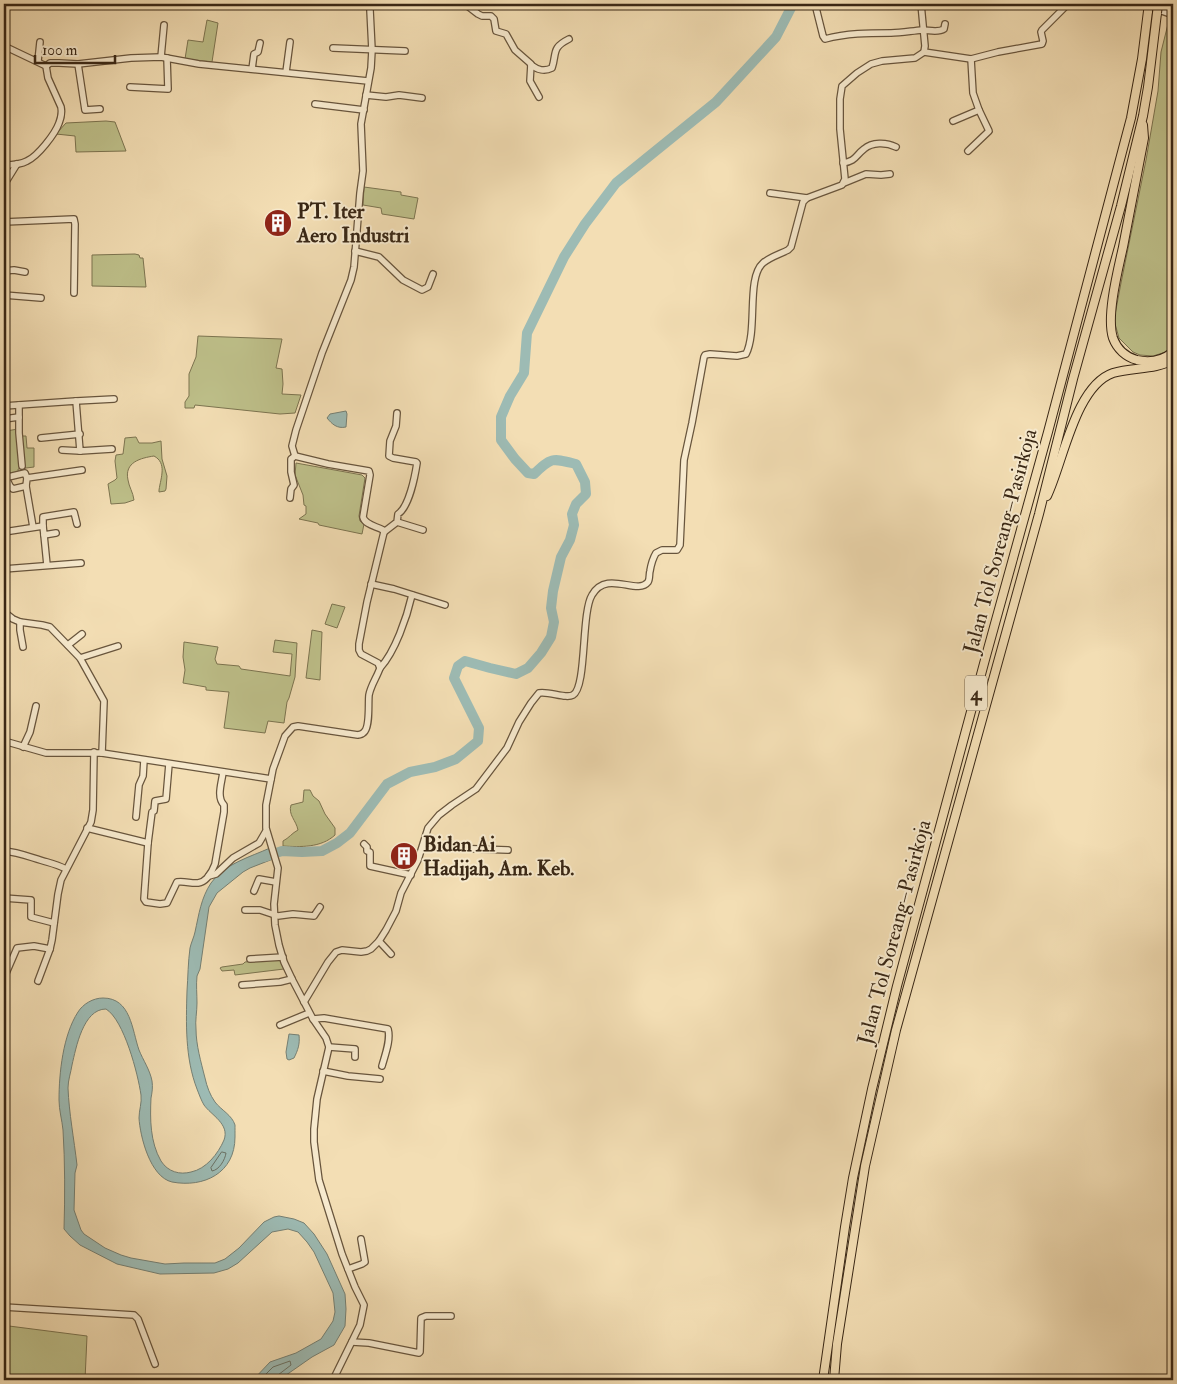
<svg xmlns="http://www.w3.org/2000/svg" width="1177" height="1384" viewBox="0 0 1177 1384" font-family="'IM FELL Double Pica',serif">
<rect width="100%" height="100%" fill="#f3deb4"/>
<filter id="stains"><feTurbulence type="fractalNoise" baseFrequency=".004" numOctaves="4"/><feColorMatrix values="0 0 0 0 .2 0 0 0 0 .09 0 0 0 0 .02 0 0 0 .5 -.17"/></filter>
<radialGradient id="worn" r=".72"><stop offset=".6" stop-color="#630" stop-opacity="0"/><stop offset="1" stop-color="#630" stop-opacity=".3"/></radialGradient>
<g fill="#bec08a" stroke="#7c7450">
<polygon points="207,20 218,23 212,62 185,59 188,40 203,42"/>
<polygon points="1169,20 1173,22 1173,347 1169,351 1153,356 1140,355 1133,352 1119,338 1114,320 1121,283 1146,160 1158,91 1161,52"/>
<polygon points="106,121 115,122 126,151 76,152 75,136 56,134 66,123"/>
<polygon points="364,187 401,192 401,195 418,198 414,219 382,214 381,208 363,205"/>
<polygon points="135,254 139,255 140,258 143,258 146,287 92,286 92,255"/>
<polygon points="198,336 282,339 276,368 282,369 283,384 282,394 301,395 295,413 280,414 195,405 194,408 185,408 185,402 189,396 189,374 196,357"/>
<polygon points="18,429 18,436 26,436 27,448 34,448 34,467 18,469 19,476 4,479 4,434 6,433 6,431"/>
<path d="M136 437 139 443H152L161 441 162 459 167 476 166 489 165 491 159 492V490C161 477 167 463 154 456 141 458 124 462 128 480 129 487 133 492 134 500L125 503 111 504 108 484 115 480 117 478 115 461 116 455 123 454 125 438Z"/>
<polygon points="296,463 362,475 365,478 359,516 360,521 364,524 362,534 319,525 318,523 299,519 306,514 306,506 304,505 303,495 295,475"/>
<polygon points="332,604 345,607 337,628 325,624"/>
<polygon points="312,630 322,632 320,680 306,678"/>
<polygon points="275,640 297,643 295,677 289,698 287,702 284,723 268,721 265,733 224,728 229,692 206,690 206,687 183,683 185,670 183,657 184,642 218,647 215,659 217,664 239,666 241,669 290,676 292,654 273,652"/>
<path d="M304 790H310L313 796 319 801 325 814 335 828V835C321 848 300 847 283 846V841C289 838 292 833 298 830 296 820 288 815 291 805L303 802Z"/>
<polygon points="281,958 284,969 235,975 234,970 222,971 220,968 222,967 243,964 245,962"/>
<polygon points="9,1326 87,1336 85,1380 4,1380 5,1359"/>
</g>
<g fill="#9dbbb4" stroke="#758074">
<path d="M346 411 347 414 346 427C337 429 332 424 327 418L330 414Z"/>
<path d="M270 848 273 859 250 868 243 872 217 893 209 907 200 969 197 976C196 985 197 994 197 1003 197 1012 195 1021 196 1029 196 1045 201 1062 205 1078 207 1087 210 1095 215 1102 221 1110 232 1115 235 1125 235 1128 235 1133 235 1137 235 1173 204 1188 172 1182 150 1177 140 1136 139 1118 139 1110 142 1103 141 1095 138 1074 124 1020 106 1009 83 1009 76 1048 72 1065 71 1072 68 1080 68 1088 69 1113 74 1139 77 1165L75 1173 74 1210 81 1230 84 1234 105 1248 121 1255 131 1258 165 1264 184 1263H215L225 1259 239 1248 264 1222 274 1217 279 1216 294 1219 304 1223 314 1234 327 1254 345 1294 346 1309 345 1326 334 1345 312 1357 279 1380H253L270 1362 296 1353 321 1339 333 1321 335 1312 333 1293 314 1252 307 1242 298 1232 288 1229 272 1232 238 1263 228 1269 214 1273 160 1274 117 1264 80 1245 70 1236 64 1229C65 1196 65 1162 63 1130 62 1120 59 1110 59 1100 59 1073 63 1035 78 1012 83 1004 93 998 103 998 131 998 132 1030 139 1050 143 1060 150 1070 152 1081 153 1087 152 1093 151 1098 150 1119 150 1142 161 1161 168 1172 180 1175 191 1172 206 1169 218 1154 224 1140 230 1124 211 1115 204 1105 201 1100 199 1094 197 1089 185 1058 186 1023 187 991 188 977 188 962 190 948 191 943 194 937 195 932 199 914 201 898 211 883 224 864 250 857 270 848Z"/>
<path d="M289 1034 299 1035C300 1044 298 1050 294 1058L289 1060 287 1059 286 1052Z"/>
</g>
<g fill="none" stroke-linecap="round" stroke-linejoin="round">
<g stroke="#6b7164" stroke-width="1">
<path d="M222 1152 226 1153C225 1160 219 1170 212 1171L211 1168Z"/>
<polyline points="260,1380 273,1367 290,1361 291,1365 278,1375 276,1380"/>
</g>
<path stroke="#9dbbb4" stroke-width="10" d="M264 857 282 851 302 852 322 851 337 843 350 833 387 784 410 772 435 767 456 759 478 741 479 728 454 678 458 666 465 661 490 668 516 674 528 668 541 653 551 637 554 622 551 608 553 591 561 557 570 540 574 525 572 514 576 504 586 494 585 482 576 464C552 458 552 457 534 474L528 473 515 459 501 440V417L510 396 524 373 527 333 564 257 585 224 616 183 716 102 776 37 793 4"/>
<defs>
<g id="minor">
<polyline points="465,4 478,14 482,16 491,16 494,19 496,31 506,34 515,50 531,64 530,81 539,97"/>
<path d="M815 4 823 36 825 39C847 33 868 33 891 33 901 33 911 31 922 30 929 30 938 33 944 29L945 24"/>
<polyline points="1142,4 1173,15"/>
<polyline points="1170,4 1173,5"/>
<path d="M4 46 46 66 48 78 61 107C62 112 61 118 59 123 55 134 38 156 27 161 20 165 11 165 4 165"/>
<polyline points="333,48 405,51"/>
<polyline points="924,52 971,59 998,52 1042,44 1043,41 1041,32 1042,30 1068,4"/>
<polyline points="161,57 164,25"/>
<polyline points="38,61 40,42"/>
<polyline points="78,64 85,110 100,109"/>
<path d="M531 65C538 70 544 72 552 68 557 53 551 48 569 39"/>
<polyline points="46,66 50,63 59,63 78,64 131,58 161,57 199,64 368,81"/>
<polyline points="252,69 254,54 258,52 260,43"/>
<polyline points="286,72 290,42"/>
<polyline points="130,87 168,89 167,58"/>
<polyline points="366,95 386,97 399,95 422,98"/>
<polyline points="315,104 364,110"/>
<polyline points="953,121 979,110"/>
<polyline points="968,151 989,131 979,110 973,93 971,59"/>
<path d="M843 163C856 161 855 156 864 149 872 142 886 142 896 147"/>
<polyline points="844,183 866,174 881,175 890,174"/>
<polyline points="4,185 17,164"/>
<polyline points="770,193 807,198"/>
<polyline points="4,222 74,219 75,224 74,293"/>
<polyline points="355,251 379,257 403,280 422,290 428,287 433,274"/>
<polyline points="4,271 14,270 25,272"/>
<polyline points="4,295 41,298"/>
<polyline points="76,401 114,399"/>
<polyline points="19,405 19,433 22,466"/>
<polyline points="4,406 76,401 80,451 112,449"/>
<polyline points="4,419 19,417"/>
<polyline points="41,438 80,434"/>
<polyline points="62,450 80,451"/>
<path d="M295 456 328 464 369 471 370 475 363 517C365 525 376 526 383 530L384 532 367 602 359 644V650L361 654 378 663 380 668C377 677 371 685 369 695 368 704 370 724 365 731 362 735 361 734 358 735L298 726 293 727 285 736 273 769 266 805V828L278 868 274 904 275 925 279 945 284 962 292 979 313 1019 326 1038 329 1047 317 1099 314 1129V1142L319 1180 342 1254 355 1287 364 1305 360 1325 333 1380"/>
<polyline points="295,456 292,446 296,430 322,353 351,280 354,267 360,193 363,171 361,124 371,68 372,50 370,10 371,4"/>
<polyline points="4,478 25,473 27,478"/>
<polyline points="6,478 10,486 13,489 26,486"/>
<polyline points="290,498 291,489 294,485 291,472 291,459 295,456"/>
<polyline points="397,522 423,530"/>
<polyline points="43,526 43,517 74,512 77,524"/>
<polyline points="33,527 26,486 27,478 82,470"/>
<polyline points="4,532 43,526 44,535 56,533"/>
<path d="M384 532 397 522 398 514C409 507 415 476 417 463L416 462 393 458 389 456 390 441 396 426 397 413"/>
<polyline points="44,535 47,565"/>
<polyline points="4,569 81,563"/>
<polyline points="371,584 394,589 445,605"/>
<polyline points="4,612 13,619 20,622 42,625 50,627 80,658 104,701 102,753"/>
<polyline points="20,622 20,630 23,647"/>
<polyline points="68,645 82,634"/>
<polyline points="80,658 118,646"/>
<path d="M380 668C395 652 407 617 412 595"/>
<polyline points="4,741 46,753 102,753 271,779"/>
<polyline points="23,747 30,732 36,706"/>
<path d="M169 764 166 799 155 801 154 811 152 812 148 843 144 899 146 902 160 904 167 903 177 882C188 880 198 888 207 878 211 873 213 870 215 864L224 812V805C216 797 222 782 223 772"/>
<polyline points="136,817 139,785 143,776 144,760"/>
<polyline points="87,828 148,843"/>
<polyline points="364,844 367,847 367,851 370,852 370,866 411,875"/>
<polyline points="424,844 449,848 508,850"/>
<path d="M4 851C19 852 32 858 47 862 54 864 60 866 66 869"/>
<polyline points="209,876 216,874 233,858 259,843 266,831"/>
<polyline points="254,891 259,879 276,882"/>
<polyline points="4,898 31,900 31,917 54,923"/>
<polyline points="245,910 260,910 278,916 293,914 314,916 320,907"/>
<polyline points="379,941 391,954"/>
<polyline points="250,959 283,957"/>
<polyline points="4,978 17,948 34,946 50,949 52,940 58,894 61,880 91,822 93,810 94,752"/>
<polyline points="38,981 50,949"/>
<polyline points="242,985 280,982 292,979"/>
<path d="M304 1002 328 962 336 952 342 950 361 952 367 951 371 949 379 941 386 930 396 911 401 893 418 860 428 828 439 815 452 805 476 789 507 748 519 722 531 703 539 693C549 691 566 699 573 695 587 687 581 613 592 595 607 569 637 596 648 582 650 579 649 574 650 571 651 565 653 558 656 553L662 550H677L680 545 684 460 692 423 704 357 705 355 710 354 737 356 746 354C758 330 746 278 763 263 770 257 780 254 788 250L791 247 803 202 807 198 842 185 845 179 840 129V99L842 86 857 73 871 64 882 61 915 58 924 52 925 46 921 4"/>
<path d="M313 1019 324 1018 388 1029C391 1040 385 1055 382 1066"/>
<polyline points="280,1025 309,1013"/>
<polyline points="329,1047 355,1049 355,1057"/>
<polyline points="323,1071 348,1076 380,1079"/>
<polyline points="348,1269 362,1264 365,1262 361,1239"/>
<polyline points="4,1307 134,1315 138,1319 155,1364"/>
<polyline points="352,1342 369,1343 419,1353 420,1352 421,1318 426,1316 451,1316"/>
</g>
<g id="highway">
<path d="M1143 125 1144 138C1137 175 1130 211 1123 247 1118 270 1106 316 1113 338 1117 349 1126 357 1137 360 1150 363 1163 360 1173 352"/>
<path d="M1047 496C1063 463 1075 386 1113 373 1133 367 1155 370 1173 360"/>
<polyline points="823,1380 845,1227 853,1178 872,1089 897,986 986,656 1048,432 1131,118 1142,59 1148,11"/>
<polyline points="834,1380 837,1344 865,1166 896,1030 1039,514 1073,379 1121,206 1143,116 1148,87 1157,13"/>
</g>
</defs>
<use href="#minor" stroke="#68553d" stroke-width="8"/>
<use href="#highway" stroke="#392715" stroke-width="10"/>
<use href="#minor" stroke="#f7eace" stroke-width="5.5"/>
<use href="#highway" stroke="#f3deb4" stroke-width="8"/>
<defs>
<g id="highway-bridge">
<polyline points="1148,11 1149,4"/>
<polyline points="1157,13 1158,4"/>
</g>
</defs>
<use href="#highway-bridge" stroke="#392715" stroke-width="10" stroke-linecap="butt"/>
<use href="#highway-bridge" stroke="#f3deb4" stroke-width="8"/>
</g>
<defs>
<symbol id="building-disc" viewBox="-11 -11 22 22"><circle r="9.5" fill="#8f2418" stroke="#f7eace"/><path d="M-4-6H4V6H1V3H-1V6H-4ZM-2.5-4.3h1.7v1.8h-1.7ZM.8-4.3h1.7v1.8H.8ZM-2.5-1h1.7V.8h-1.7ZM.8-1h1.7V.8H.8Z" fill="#fff"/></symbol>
</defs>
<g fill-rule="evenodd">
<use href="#building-disc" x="262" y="207" width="32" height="32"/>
<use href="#building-disc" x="388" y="840" width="32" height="32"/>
</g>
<g text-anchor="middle" stroke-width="4" stroke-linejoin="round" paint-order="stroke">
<rect fill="#f7eace" stroke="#72624c" stroke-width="1" x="965" y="675.5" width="22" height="35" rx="4"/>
<g font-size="20" font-weight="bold" fill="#392715">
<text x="976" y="700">4</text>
</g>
<g font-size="21" font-weight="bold" fill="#392715" stroke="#f7eace" text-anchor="start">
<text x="297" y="218">PT. Iter<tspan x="297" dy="24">Aero Industri</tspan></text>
<text x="423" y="851">Bidan Ai<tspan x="423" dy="24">Hadijah, Am. Keb.</tspan></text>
</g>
<g font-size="21" fill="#392715" stroke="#f7eace">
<text transform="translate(1000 541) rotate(-75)" y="7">Jalan Tol Soreang–Pasirkoja</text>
<text transform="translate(894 932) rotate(-75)" y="7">Jalan Tol Soreang–Pasirkoja</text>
</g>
</g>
<rect width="1177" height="1384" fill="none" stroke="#f3deb4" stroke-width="20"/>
<rect x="5" y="5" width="1167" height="1374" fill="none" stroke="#392715" stroke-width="2.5"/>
<rect x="10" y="10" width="1157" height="1364" fill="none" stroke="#392715"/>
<path d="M35 55v8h80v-8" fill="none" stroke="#392715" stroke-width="2.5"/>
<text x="42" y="55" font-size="15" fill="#392715" stroke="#f7eace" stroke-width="4" paint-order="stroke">100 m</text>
<rect width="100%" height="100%" filter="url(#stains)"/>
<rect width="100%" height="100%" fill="url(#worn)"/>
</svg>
